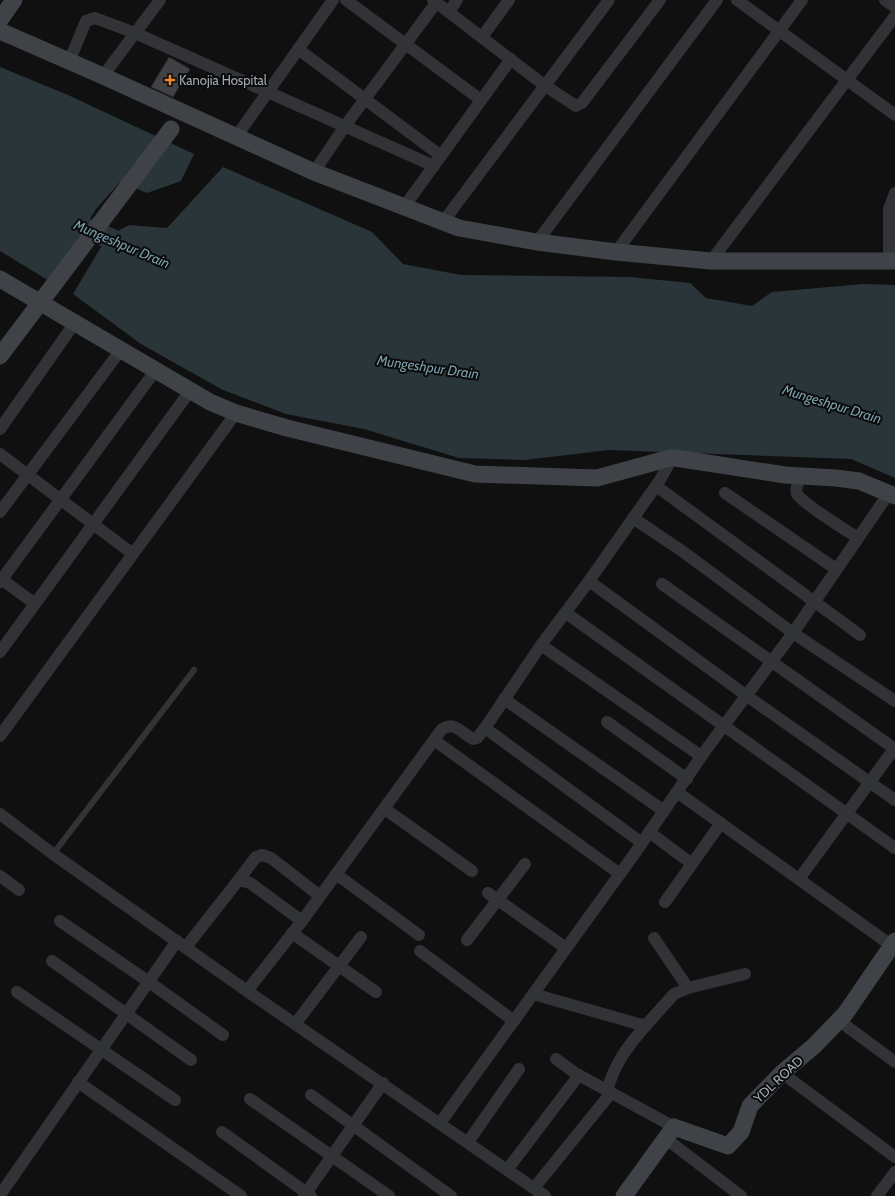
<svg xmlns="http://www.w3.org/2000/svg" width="895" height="1196" viewBox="0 0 895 1196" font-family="Cabin,sans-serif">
<rect width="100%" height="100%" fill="#101011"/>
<g fill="#2a3539">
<polygon points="0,67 68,95 194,154 181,181 147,193 120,182 96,209 51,282 0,251"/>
<polygon points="223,167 372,232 403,264 461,275 630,277 690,283 706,298 752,306 772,292 864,284 895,285 895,478 851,459 609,450 525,460 459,458 364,429 286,414 223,390 141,344 73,294 107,237 129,225 167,228"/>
</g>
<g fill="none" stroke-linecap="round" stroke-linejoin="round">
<polyline stroke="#2a3539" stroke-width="21" points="58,217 133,248"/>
</g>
<polygon fill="#3f4144" stroke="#2a2a2d" points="169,57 190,69 173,97 151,87"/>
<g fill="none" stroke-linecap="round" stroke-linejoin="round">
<polyline stroke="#313336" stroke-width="6" points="53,854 194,670"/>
<g stroke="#313336" stroke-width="12">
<polyline points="346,0 481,100"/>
<polyline points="433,0 544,85 576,106 582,103 660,0"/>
<polyline points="737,0 895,115"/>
<polyline points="885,0 895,7"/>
<polyline points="449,12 457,0"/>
<polyline points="482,37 509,0"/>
<polyline points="298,49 441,156"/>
<polyline points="69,62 86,21 95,18 135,33 434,166"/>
<polyline points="103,76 160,0"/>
<polyline points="236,137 333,0"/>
<polyline points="314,172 345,126 436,3"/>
<polyline points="404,207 511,59"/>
<polyline points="443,222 609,0"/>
<polyline points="537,242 717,0"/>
<polyline points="616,252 802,0"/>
<polyline points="711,261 895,16"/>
<polyline points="889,261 889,209 895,193"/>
<polyline points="0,429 74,324"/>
<polyline points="0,454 133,554"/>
<path d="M801 476C799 480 795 489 797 494 803 504 846 530 858 538"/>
<polyline points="656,486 860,635"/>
<polyline points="725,493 836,569"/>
<polyline points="0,512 120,351"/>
<polyline points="633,518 682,551 793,633 895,701"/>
<polyline points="0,578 35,604"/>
<polyline points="589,581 747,696 895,800"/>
<polyline points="0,582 155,371"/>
<polyline points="662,584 895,749"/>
<polyline points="566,613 895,848"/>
<polyline points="541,645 701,756"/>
<polyline points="0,652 190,391"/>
<polyline points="504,699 664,811"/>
<polyline points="607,722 687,779"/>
<polyline points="485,728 642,843"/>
<polyline points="0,736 236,413"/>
<polyline points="434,740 620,874"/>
<polyline points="677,792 895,948"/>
<polyline points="385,809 472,871"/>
<polyline points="0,814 53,854 247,991 545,1196"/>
<polyline points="649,832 692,864"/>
<polyline points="336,874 419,935"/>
<polyline points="0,876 19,890"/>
<polyline points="799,879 894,749"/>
<polyline points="237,882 256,857 262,855 271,858 320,896"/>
<polyline points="488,893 566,948"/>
<polyline points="665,902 721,823"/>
<polyline points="60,921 149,982 223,1035"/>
<polyline points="292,933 376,992"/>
<polyline points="654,938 688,988"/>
<polyline points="467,940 525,864"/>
<polyline points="186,947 237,882 240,880 250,883 302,921"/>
<polyline points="420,951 514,1021"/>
<polyline points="52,961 191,1060"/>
<path d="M247 991 302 921 442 729C455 721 461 733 473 739L477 738 485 728 541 645 589 581 660 480 672 458"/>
<polyline points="17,992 175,1100"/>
<polyline points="533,994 642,1025 647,1024 674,994 688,988 745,974"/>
<polyline points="838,1020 895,1062"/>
<polyline points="296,1023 361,937"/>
<polyline points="556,1059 575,1073 674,1127"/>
<polyline points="782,1073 895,1157"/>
<polyline points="78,1082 241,1196"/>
<path d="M607 1091C615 1062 628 1046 647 1024"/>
<polyline points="311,1095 451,1196"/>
<polyline points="250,1099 389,1196"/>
<polyline points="440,1123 635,853 705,751 793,633 889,493"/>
<polyline points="222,1132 311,1196"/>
<polyline points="665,1138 741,1196"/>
<polyline points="468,1142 519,1069"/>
<polyline points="507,1170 579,1075"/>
<polyline points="534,1188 611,1093"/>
<polyline points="0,1195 177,941"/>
<polyline points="304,1196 383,1083"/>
<polyline points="877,1196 895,1172"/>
</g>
<g stroke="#3f4246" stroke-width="17">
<polyline points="0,20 14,0"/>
<polyline points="0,31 103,76 314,172 459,228 537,242 616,252 711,261 895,261"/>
<polyline points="0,279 210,402 236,413 287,428 475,474 597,478 670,458 675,458 785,475 836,478 859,481 895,496"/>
<polyline points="0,356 171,129"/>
<polyline points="624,1196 674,1127 728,1146 741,1132 750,1106 782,1073 814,1046 845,1014 895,941"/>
</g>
</g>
<path fill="#eb862e" stroke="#0b0b0c" stroke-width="1.5" d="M168 74h4v4h4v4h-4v4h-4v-4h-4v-4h4z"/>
<g text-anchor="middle" stroke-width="4" stroke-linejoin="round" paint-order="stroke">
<g font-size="13" fill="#a1aab2" stroke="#0b0b0c" text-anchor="start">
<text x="179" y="85">Kanojia Hospital</text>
</g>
<g font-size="13" fill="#a1aab2" stroke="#0b0b0c">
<text transform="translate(778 1079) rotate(-43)" y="5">YDL ROAD</text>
</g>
<g font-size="14" font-style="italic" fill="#799eac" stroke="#0b0b0c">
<text transform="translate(122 244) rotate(23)" y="5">Mungeshpur Drain</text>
<text transform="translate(428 367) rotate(8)" y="5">Mungeshpur Drain</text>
<text transform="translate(832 404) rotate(17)" y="5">Mungeshpur Drain</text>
</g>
</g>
</svg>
